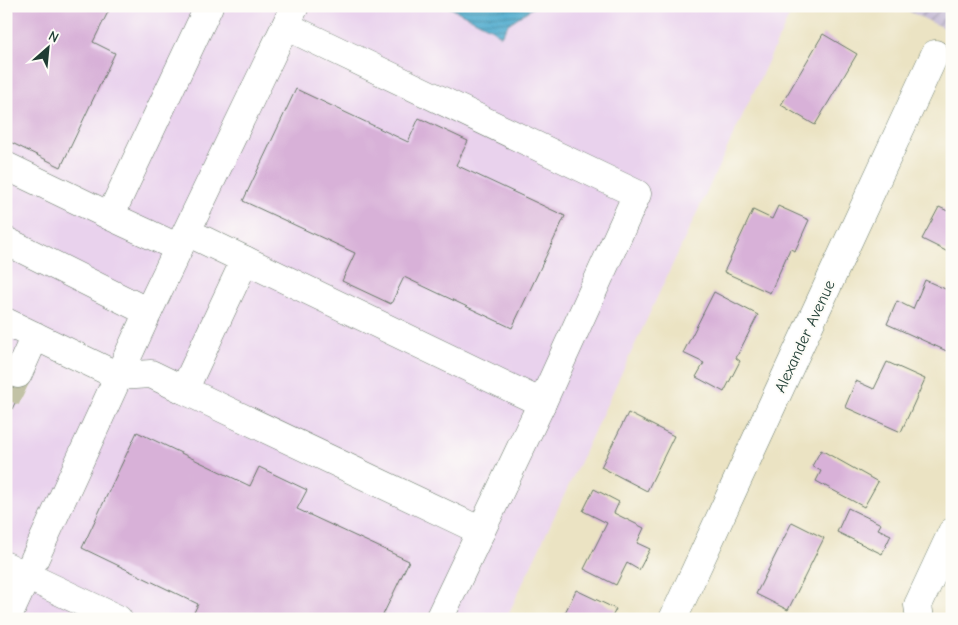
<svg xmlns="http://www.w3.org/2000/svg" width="958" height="625" viewBox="0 0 958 625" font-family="'Comic Neue',sans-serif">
<defs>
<pattern id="industrial-furrows" width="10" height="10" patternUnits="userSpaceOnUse" patternTransform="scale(1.25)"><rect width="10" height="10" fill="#c9bfd7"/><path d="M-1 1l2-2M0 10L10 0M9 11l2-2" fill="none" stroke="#a39caf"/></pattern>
<pattern id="water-rules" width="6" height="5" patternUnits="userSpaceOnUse" patternTransform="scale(1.25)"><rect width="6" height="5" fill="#50abce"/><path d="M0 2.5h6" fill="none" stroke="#428ca8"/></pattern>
</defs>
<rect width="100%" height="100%" fill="#fdfcf7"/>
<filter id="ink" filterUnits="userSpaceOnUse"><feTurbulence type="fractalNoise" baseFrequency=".02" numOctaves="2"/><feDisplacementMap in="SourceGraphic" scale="10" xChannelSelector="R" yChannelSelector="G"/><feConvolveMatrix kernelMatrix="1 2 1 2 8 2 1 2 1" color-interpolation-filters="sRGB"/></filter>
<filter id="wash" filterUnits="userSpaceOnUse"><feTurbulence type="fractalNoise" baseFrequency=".0096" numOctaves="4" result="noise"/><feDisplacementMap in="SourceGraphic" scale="20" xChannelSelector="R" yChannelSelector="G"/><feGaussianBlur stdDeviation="1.12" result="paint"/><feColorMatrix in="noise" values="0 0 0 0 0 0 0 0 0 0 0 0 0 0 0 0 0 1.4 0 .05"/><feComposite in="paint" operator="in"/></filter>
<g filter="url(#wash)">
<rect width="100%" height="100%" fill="#ebe3c3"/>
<polygon fill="#e9d2ed" points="6,6 794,6 506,619 6,619"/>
<polygon fill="url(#industrial-furrows)" points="897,6 952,6 952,32"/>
<polygon fill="url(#water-rules)" stroke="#387481" points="447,6 535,6 508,24 501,36 492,29"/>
<g id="blocks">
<g fill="#d8b1d8">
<polygon points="14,6 111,6 93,42 115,53 61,167 6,140 6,22"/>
<polygon points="835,6 848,6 845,12"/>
<polygon points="823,34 857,54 815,125 781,105"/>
<polygon points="296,89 408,142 419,118 468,141 456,165 565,216 512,328 404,277 391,304 342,281 355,253 243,201"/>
<polygon points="778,206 809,220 795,251 790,249 770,293 724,272 753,210 772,219"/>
<polygon points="939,207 952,213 952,254 922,239"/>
<polygon points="925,280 952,292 951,353 887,324 897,301 913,309"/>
<polygon points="714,292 758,315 736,358 740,361 724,392 696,377 704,363 683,353"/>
<polygon points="6,357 11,359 27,379 12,409 6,407"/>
<polygon points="887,362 925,379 901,432 845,407 856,381 874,389"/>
<polygon points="628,413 674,436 647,491 601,467"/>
<polygon points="137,432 250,486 259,467 307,490 297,509 409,561 381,619 191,619 198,604 82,548"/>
<polygon points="821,450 878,482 864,507 816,481 821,471 812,466"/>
<polygon points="594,489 619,502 614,513 644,528 637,543 650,549 639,570 627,563 616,585 584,569 607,523 583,511"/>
<polygon points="848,508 881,524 878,529 891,535 882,554 837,532"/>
<polygon points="792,522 824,538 788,610 756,594"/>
<polygon points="576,590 616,609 611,619 562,619"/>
<polygon points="747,614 756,619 745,619"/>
</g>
</g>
</g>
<g filter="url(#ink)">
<use href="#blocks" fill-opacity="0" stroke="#676" stroke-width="1"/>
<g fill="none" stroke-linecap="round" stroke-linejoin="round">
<polyline stroke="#c2c2a6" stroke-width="28" stroke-dasharray="28 14" stroke-linecap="butt" points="6,399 18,374"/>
<defs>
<g id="minor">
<polyline points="286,26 637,194 542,403 439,619"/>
<polyline points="6,166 110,216"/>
<polyline points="187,232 245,260 184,390 481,531"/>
<polyline points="6,241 148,312 7,619"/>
<polyline points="179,248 110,216 209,6"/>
<polyline points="245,260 542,403"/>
<polyline points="148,312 295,6"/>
<polyline points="6,322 118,376 151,374 184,390"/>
<polyline points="18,374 35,336"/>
<polyline points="6,566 118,619"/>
<polyline points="673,619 935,54"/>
<polyline points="920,619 918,605 952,532"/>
</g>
</defs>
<use href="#minor" stroke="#676" stroke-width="29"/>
<use href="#minor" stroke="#fff" stroke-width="28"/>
</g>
</g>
<g text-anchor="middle" stroke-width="4" stroke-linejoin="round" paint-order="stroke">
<g font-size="16" fill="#1f3d34" stroke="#fdfcf7">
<text transform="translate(804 336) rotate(-65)" y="6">Alexander Avenue</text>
</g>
</g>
<rect width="958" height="625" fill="none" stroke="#fdfcf7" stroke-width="25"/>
<g transform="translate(48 48) rotate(27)" stroke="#fdfcf7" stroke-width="4" paint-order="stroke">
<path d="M0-4L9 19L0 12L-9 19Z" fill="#1f3d34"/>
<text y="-8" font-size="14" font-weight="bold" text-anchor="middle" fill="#1f3d34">N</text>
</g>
</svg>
